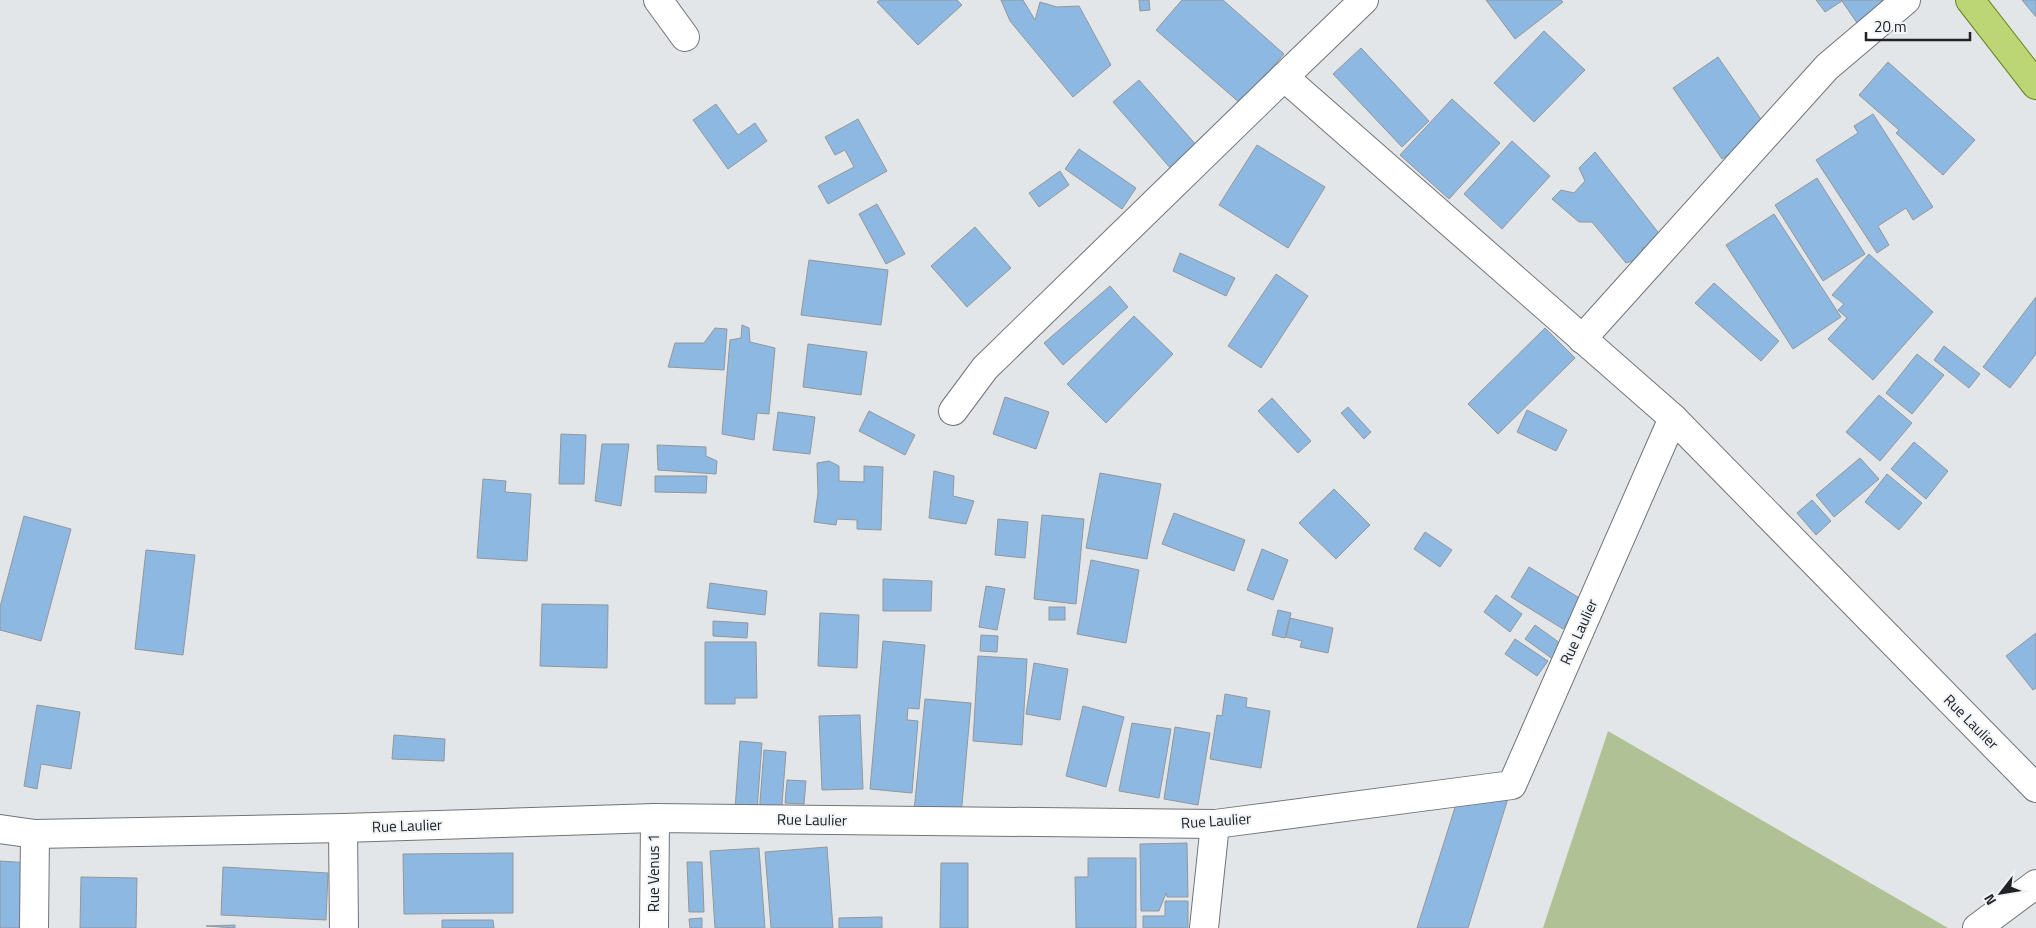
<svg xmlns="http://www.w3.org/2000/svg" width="2036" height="928" viewBox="0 0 2036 928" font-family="'Titillium Web',sans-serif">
<rect width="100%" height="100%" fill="#e3e6e9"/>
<polygon fill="#b0c295" points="1608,731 1948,928 1543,928"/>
<g fill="#8db8e1" stroke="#94979a">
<polygon points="880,0 957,0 962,5 918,45 877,2"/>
<polygon points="1001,0 1023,0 1035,20 1040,2 1057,7 1079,6 1111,65 1073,97 1010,21"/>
<polygon points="1139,0 1149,0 1150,10 1140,11"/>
<polygon points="1182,0 1223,0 1284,54 1241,104 1156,30"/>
<polygon points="1486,0 1561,0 1563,2 1515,39"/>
<polygon points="1816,0 1889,0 1857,23 1842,1 1825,12"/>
<polygon points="2022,0 2036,0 2036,17"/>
<polygon points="1544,31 1585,70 1534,122 1494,83"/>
<polygon points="1361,48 1429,121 1402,147 1333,74"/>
<polygon points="1718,57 1767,128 1722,159 1673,88"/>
<polygon points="1888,62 1975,140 1943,175 1896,133 1899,130 1859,95"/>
<polygon points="1139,80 1198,147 1172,170 1113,102"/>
<polygon points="1452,99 1500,143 1449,199 1400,155"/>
<polygon points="716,104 738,135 755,123 767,141 728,169 693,120"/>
<polygon points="1873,114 1933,207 1913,220 1906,208 1878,226 1889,245 1877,253 1816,160 1858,133 1854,126"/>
<polygon points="858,119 887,171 828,204 818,186 854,167 845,150 835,155 825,137"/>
<polygon points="1512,141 1550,176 1502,229 1464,194"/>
<polygon points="1257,145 1325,187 1288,248 1219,205"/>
<polygon points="1079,149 1136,188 1122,209 1065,169"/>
<polygon points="1595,152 1665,241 1654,253 1643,247 1641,258 1626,263 1592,222 1579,222 1552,199 1561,190 1574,193 1585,181 1579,168"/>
<polygon points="1060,171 1069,185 1039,207 1029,193"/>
<polygon points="1817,178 1865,254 1823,281 1775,205"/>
<polygon points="877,204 905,254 886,264 859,214"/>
<polygon points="1774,214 1841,317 1793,349 1726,245"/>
<polygon points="975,227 1011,268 967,307 931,266"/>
<polygon points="1180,253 1235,278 1226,296 1173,271"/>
<polygon points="1869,254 1933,312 1873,380 1828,339 1847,318 1838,310 1844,304 1832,295"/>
<polygon points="809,260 888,270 881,325 801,315"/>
<polygon points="1276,274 1308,296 1261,368 1228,346"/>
<polygon points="1714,283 1779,341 1761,361 1695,303"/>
<polygon points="1110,286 1128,307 1063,365 1044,343"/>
<polygon points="2036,297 2036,354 2010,388 1983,367"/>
<polygon points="1134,316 1173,354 1106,423 1067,384"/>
<polygon points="742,325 749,328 750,342 775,348 769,414 757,413 754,440 722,434 730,340 741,338"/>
<polygon points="715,328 727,329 724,370 668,367 675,343 704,343"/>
<polygon points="1545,328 1575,358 1498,434 1468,404"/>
<polygon points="808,344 867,352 861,395 803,387"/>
<polygon points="1944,346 1980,374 1969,388 1934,360"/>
<polygon points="1917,354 1944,375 1912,414 1886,393"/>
<polygon points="1879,395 1912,423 1880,461 1846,432"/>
<polygon points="1005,397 1049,412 1036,449 993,434"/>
<polygon points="1272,398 1311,441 1298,453 1258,411"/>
<polygon points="1348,407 1371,432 1364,439 1341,413"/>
<polygon points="1527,410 1567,430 1556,451 1517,432"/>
<polygon points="869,411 915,435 905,455 859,431"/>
<polygon points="778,412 815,417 810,454 773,450"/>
<polygon points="561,434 586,435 584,484 559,484"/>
<polygon points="1914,442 1948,471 1926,499 1891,469"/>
<polygon points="602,444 629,444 621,506 595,501"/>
<polygon points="657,445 706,447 706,456 717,461 716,474 658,470"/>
<polygon points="1860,458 1879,479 1834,517 1816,495"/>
<polygon points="829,461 839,466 839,481 864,482 864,466 883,467 881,530 857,529 857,520 837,519 836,525 814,522 818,493 817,463"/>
<polygon points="934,471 954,476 953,496 974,501 966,524 929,518"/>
<polygon points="1100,473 1161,484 1147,559 1086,548"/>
<polygon points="1887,474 1922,503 1899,530 1865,502"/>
<polygon points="655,476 707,476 706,493 655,492"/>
<polygon points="483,479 506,481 505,492 531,494 527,561 477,558"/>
<polygon points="1334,489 1370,525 1336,559 1299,523"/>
<polygon points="1812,500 1831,521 1816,535 1797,513"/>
<polygon points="1174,513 1245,540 1234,571 1162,544"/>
<polygon points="1042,515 1084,519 1076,604 1034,599"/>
<polygon points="24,516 71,529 41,641 0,630 0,607"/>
<polygon points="998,519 1028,522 1025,558 995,555"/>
<polygon points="1425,532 1452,550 1440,567 1414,549"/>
<polygon points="1262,549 1288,560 1273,600 1247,590"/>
<polygon points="146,550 195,555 183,655 135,649"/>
<polygon points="1091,560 1139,570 1126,643 1077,634"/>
<polygon points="1529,567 1581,599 1563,629 1511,597"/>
<polygon points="883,579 932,581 931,611 883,611"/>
<polygon points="710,583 767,591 765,615 707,608"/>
<polygon points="986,586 1005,589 997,630 979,627"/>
<polygon points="1496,595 1522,614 1510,632 1484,612"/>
<polygon points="542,604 608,605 607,668 540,666"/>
<rect x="1049" y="607" width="16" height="13"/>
<polygon points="1278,610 1291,613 1285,638 1272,635"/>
<polygon points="820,613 859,615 857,668 818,666"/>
<polygon points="1290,618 1333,628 1328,653 1300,647 1302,641 1286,637"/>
<polygon points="713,621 748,623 747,638 713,636"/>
<polygon points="1535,625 1564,646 1554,660 1525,639"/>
<polygon points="2036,633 2036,688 2033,690 2006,656"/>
<polygon points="981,635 998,636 997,652 980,651"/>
<polygon points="1515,639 1548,661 1537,676 1505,654"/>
<polygon points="883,641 925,645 919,709 908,708 907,720 918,721 912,793 870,789"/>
<polygon points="705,642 756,642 757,698 735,698 735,704 705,704"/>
<polygon points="978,656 1027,659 1022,745 973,741"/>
<polygon points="1034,663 1068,669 1060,720 1026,714"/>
<polygon points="1225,694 1247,698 1246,707 1270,711 1261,768 1210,759 1217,715 1222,716"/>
<polygon points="925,699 971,703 961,816 914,811"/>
<polygon points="37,705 80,712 71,769 41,764 37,789 24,786"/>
<polygon points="1083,706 1124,717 1106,787 1066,776"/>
<polygon points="860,715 863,789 822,790 819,716"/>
<polygon points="1132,723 1171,729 1159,798 1119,791"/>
<polygon points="1175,727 1210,733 1198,805 1164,799"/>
<polygon points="394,735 445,739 444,761 392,759"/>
<polygon points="740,741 762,743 757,811 735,809"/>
<polygon points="764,750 786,752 781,817 759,815"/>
<polygon points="787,780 806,781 804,804 785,803"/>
<polygon points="1509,795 1468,928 1417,928 1458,798"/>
<polygon points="1187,843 1188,897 1167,897 1166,893 1159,911 1141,911 1140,844"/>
<polygon points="827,847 833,928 771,928 765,852"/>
<polygon points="759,848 765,928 715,928 710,851"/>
<polygon points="513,853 513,913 404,914 403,854"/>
<polygon points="1088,858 1136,858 1136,928 1076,928 1075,877 1088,877"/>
<polygon points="0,861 32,863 30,928 0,928"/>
<polygon points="687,862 702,862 704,912 689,912"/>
<polygon points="941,863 968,863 968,928 940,928"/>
<polygon points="223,867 328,873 326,920 221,915"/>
<polygon points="81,877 137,878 136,928 80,928"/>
<polygon points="1165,901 1188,901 1188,928 1143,928 1143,916 1165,916"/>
<polygon points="882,917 882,928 839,928 839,918"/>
<polygon points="702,918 702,928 690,928 689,919"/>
<polygon points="442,920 493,920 494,928 442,928"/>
<polygon points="235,925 235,928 206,926"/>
</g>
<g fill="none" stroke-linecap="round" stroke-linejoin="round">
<defs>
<g id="minor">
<polyline points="658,0 685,37"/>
<polyline points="1364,0 1284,77 1673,418"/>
<polyline points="1582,339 1827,67 1906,0"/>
<polyline points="953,411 985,368 1284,77"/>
<polyline points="343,828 344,928"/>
<polyline points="0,829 35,834 343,828 655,818 1215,824 1512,785 1673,418 2036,788"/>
<polyline points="34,928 35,834"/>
<polyline points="654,928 655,818"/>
<polyline points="1204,928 1215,824"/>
<polyline points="1977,928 2036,884"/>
</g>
<polyline id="major" points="1970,0 2036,85"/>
</defs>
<use href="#minor" stroke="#717477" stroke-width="30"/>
<use href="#major" stroke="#68841c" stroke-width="30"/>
<use href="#minor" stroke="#fff" stroke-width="28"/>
<use href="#major" stroke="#bcd575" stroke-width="28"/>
</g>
<g text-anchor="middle" stroke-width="4" stroke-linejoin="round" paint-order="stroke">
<g font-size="15" fill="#212223" stroke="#f0f3f7">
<text transform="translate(1579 632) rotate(-66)" y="5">Rue Laulier</text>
<text transform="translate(1971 722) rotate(45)" y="5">Rue Laulier</text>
<text transform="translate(812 820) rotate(1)" y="5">Rue Laulier</text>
<text transform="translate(1216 821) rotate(-4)" y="5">Rue Laulier</text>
<text transform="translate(407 826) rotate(-2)" y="5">Rue Laulier</text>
<text transform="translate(654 873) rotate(-90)" y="5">Rue Venus 1</text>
</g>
</g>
<g transform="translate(2001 893) rotate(239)" stroke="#f0f3f7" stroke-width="4" paint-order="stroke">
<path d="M0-4L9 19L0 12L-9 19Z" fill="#212223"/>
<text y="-8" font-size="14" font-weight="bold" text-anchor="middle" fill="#212223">N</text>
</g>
<path d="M1866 32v8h104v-8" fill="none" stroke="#212223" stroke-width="2.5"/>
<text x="1874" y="32" font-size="15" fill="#212223" stroke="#f0f3f7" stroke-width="4" paint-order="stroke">20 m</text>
</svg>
